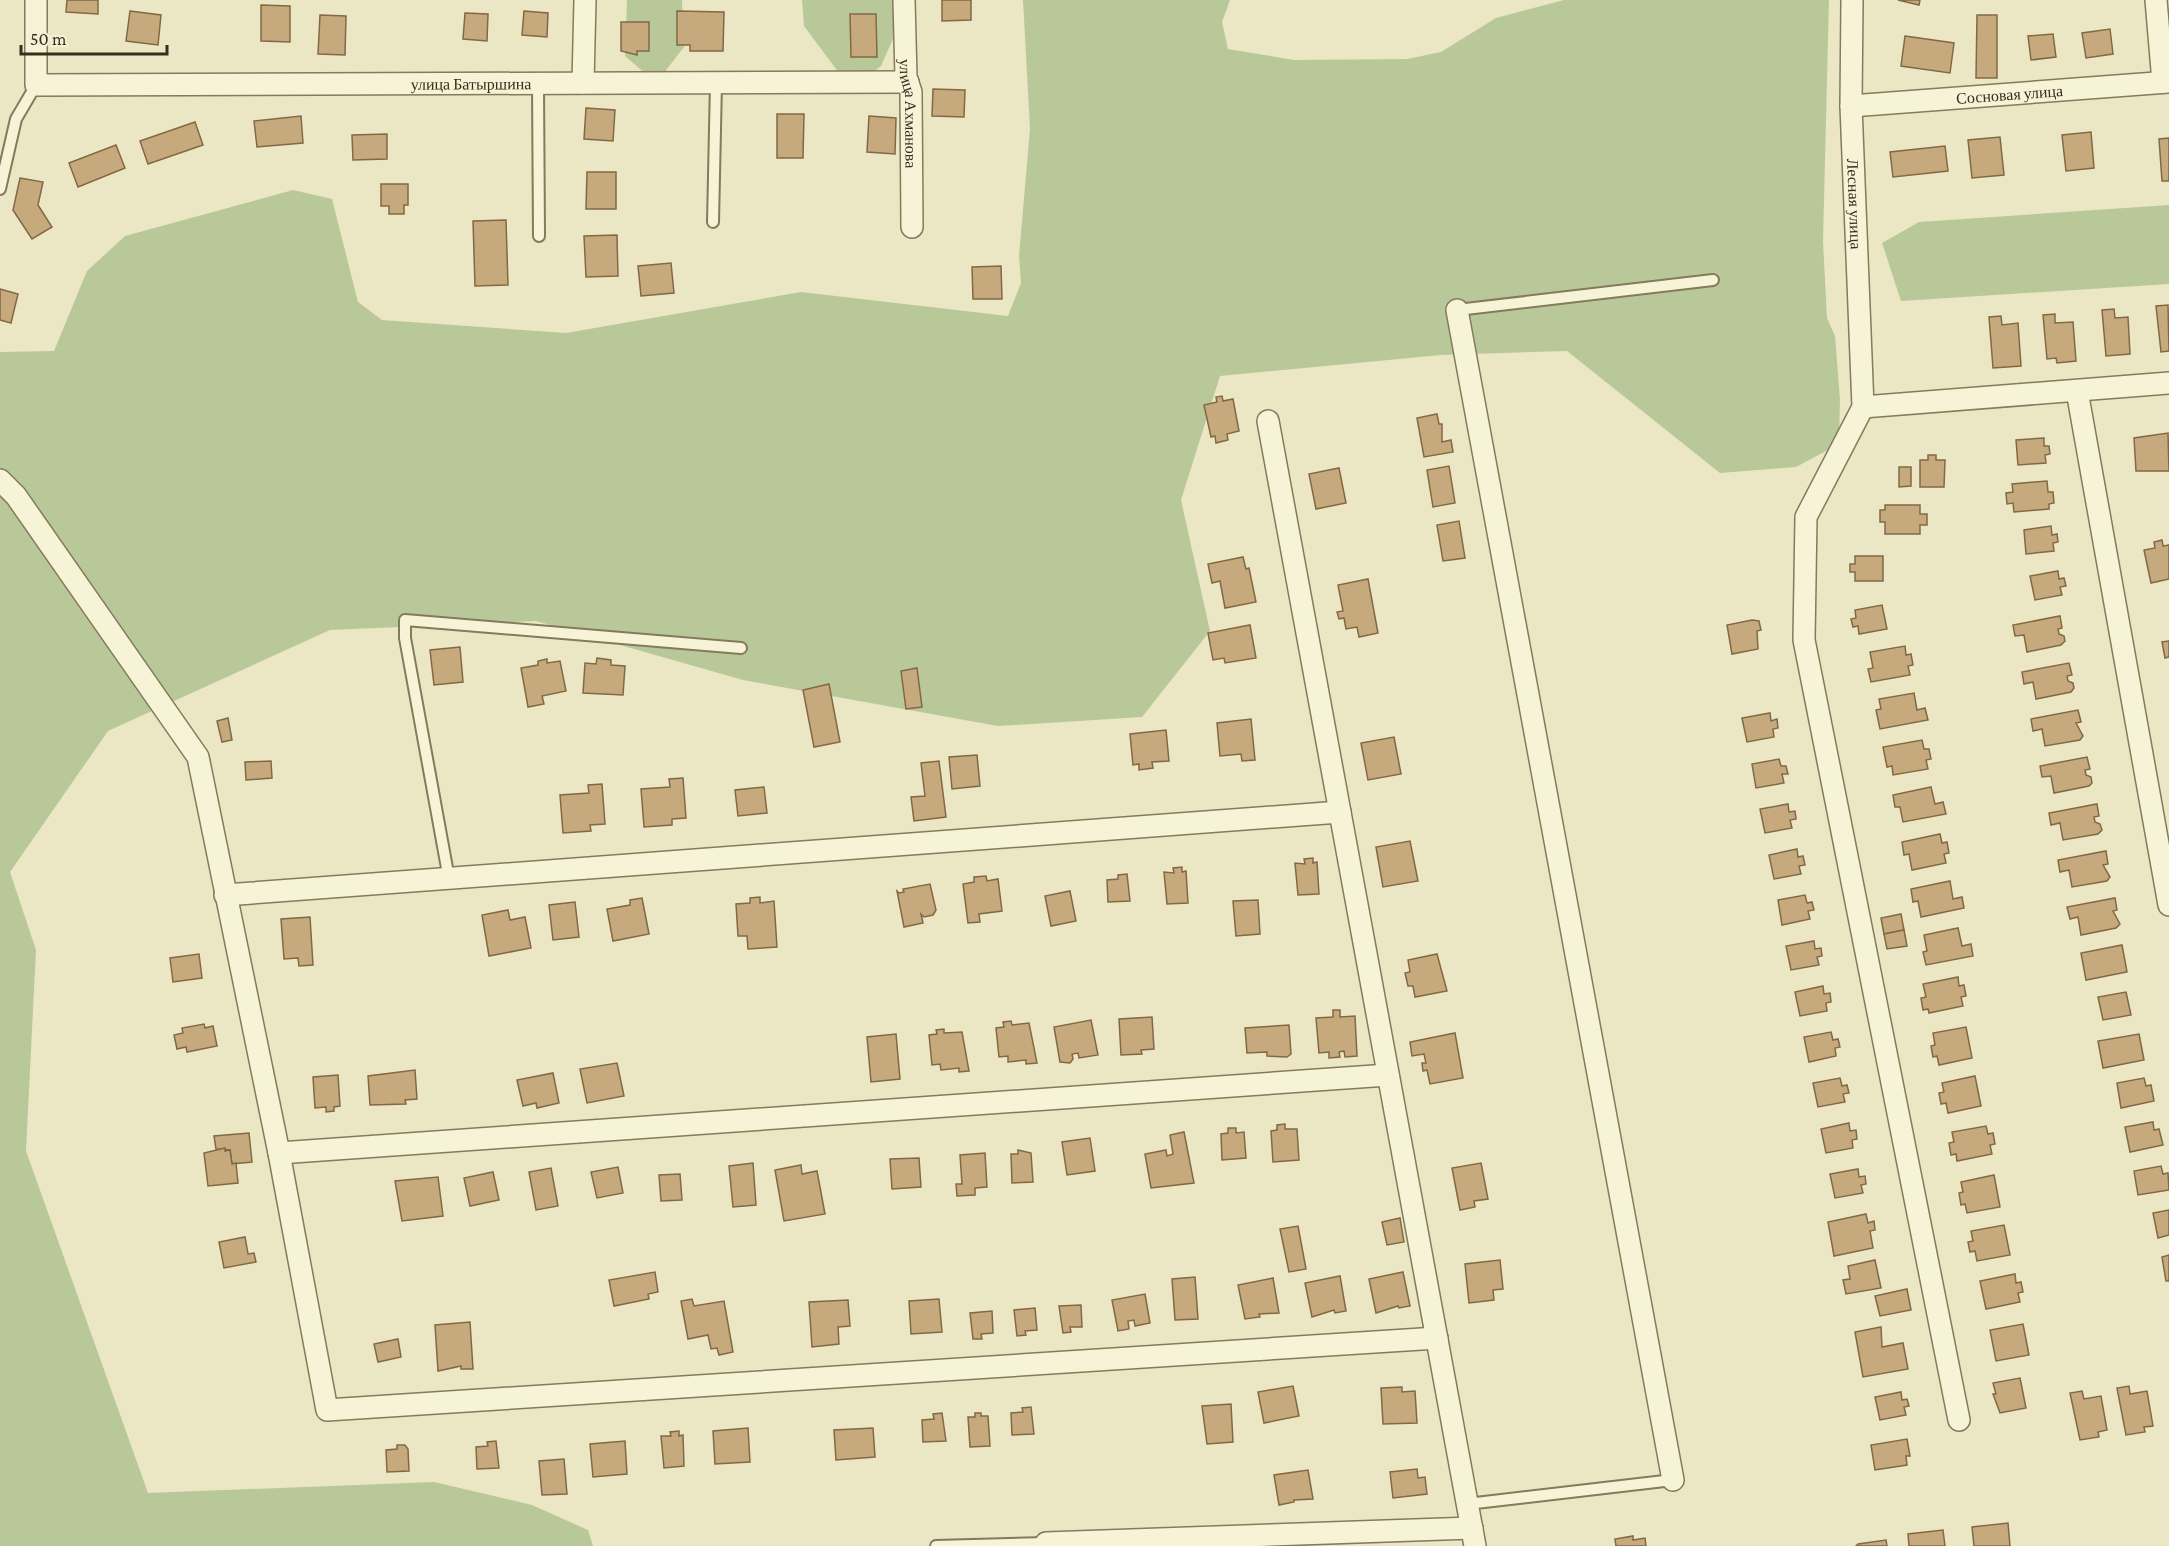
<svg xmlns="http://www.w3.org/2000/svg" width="2169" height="1546" viewBox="0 0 2169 1546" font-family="'Crimson Pro',serif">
<rect width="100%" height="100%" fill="#ebe7c5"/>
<g fill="#b9c899">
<polygon points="627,0 682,0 684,47 656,83 625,56"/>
<polygon points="802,0 910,0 881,66 851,89 804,26"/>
<polygon points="1023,0 1230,0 1222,22 1228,49 1294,60 1407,59 1441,52 1496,18 1564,0 1829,0 1823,241 1827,318 1835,336 1840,400 1839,444 1796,467 1720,473 1567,351 1441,355 1220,376 1181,500 1210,631 1142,717 998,726 743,680 536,621 330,630 108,731 10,872 36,950 26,1151 148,1493 434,1482 532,1505 588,1530 593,1546 0,1546 0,352 54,351 87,271 125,236 293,190 332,199 358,302 382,320 566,333 801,292 1008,316 1021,283 1019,256 1030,129"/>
<polygon points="2169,205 2169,284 1901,301 1882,243 1919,222"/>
</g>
<g fill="#c6aa7d" stroke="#826944" stroke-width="1.5">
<polygon points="67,0 98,0 98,14 66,12"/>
<polygon points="942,0 971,0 971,20 942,21"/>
<polygon points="1898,0 1920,0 1919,5"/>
<polygon points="261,5 290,6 290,42 261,41"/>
<polygon points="130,11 161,15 158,45 126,41"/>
<polygon points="524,11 548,13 547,37 522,35"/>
<polygon points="677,11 724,12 723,51 690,51 690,45 677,45"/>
<polygon points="465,13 488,14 487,41 463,39"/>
<polygon points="850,14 876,14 877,57 851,57"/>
<polygon points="320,15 346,16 345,55 318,54"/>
<polygon points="1977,15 1997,15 1997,78 1976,78"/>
<polygon points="621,22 649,22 649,51 637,51 637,55 621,51"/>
<polygon points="2110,29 2113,54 2086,58 2082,33"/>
<polygon points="2053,34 2056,57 2031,60 2028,36"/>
<polygon points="1905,36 1954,43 1950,73 1901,66"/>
<polygon points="933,89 965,90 964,117 932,116"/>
<polygon points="586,108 615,110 613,141 584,139"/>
<polygon points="777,114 804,114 803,158 777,158"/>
<polygon points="301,116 303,143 257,147 254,121"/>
<polygon points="869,116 896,118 895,154 867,152"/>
<polygon points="195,122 203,145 148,164 140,141"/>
<polygon points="2091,132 2094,168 2066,171 2062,135"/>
<polygon points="387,134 387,159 353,160 352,135"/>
<polygon points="2000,137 2004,175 1972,178 1968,140"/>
<polygon points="2169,138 2169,181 2162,181 2159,139"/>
<polygon points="116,145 125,168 78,187 69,163"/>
<polygon points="1945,146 1948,171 1893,177 1890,152"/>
<polygon points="587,172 616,172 616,209 586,209"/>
<polygon points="20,178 43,182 38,205 52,227 32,239 13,210"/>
<polygon points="381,184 408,184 408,205 404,205 404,214 389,214 389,206 381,206"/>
<polygon points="506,220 508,285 475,286 473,221"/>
<polygon points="617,235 618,276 586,277 584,236"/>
<polygon points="671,263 674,293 641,296 638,266"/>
<polygon points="1001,266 1002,299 973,299 972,267"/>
<polygon points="0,289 18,294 11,323 0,320"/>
<polygon points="2168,305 2169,351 2161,352 2156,306"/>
<polygon points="2114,309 2115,318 2128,317 2130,354 2106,356 2102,310"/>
<polygon points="2055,314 2055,323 2073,322 2076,361 2057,363 2056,358 2047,359 2043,315"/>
<polygon points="2001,316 2002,325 2018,323 2021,366 1993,368 1989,317"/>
<polygon points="1222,396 1223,401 1233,399 1239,431 1227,434 1228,440 1216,443 1215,436 1211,437 1204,405 1217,402 1216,397"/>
<polygon points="1437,414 1439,424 1442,424 1442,442 1451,440 1453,452 1424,457 1417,418"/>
<polygon points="2168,433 2169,471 2136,471 2134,438"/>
<polygon points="2044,438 2044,446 2049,446 2050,454 2045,455 2046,463 2018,465 2016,440"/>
<polygon points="1928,455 1936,455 1936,460 1945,460 1944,487 1920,487 1920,460 1928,460"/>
<polygon points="1449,466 1455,503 1433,507 1427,470"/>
<polygon points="1899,467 1911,467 1911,486 1899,487"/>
<polygon points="1339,468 1346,503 1316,509 1309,474"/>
<polygon points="2047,481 2048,492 2053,492 2054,503 2049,504 2049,509 2014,512 2013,503 2007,504 2006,493 2013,492 2012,484"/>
<polygon points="1885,505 1920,505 1920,514 1927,514 1927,525 1920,525 1920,534 1885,534 1885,522 1880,522 1880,510 1885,510"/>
<polygon points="1459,521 1465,558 1443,561 1437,525"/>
<polygon points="2051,526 2052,535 2057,534 2058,542 2053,543 2054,551 2026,554 2024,530"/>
<polygon points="2162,540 2163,546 2169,545 2169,579 2151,583 2144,550 2155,548 2154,542"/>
<polygon points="1855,556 1883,556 1883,581 1855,581 1855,572 1850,572 1850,564 1855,564"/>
<polygon points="1243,557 1246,569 1249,568 1256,602 1225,608 1220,581 1212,583 1208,564"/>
<polygon points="2058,571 2059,579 2064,578 2066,586 2060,587 2062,595 2035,600 2030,576"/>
<polygon points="1368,579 1378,633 1359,637 1357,627 1346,629 1344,618 1339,619 1337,612 1343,611 1338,585"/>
<polygon points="1882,605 1887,629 1859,634 1858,626 1853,627 1851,619 1856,618 1855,610"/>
<polygon points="2060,616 2062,628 2058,629 2059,634 2064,636 2065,641 2061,645 2027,652 2024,635 2015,636 2013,625"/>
<polygon points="1752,620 1759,621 1761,630 1757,631 1758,649 1732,654 1727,625"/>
<polygon points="1250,625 1256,658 1225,663 1224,658 1213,660 1208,633"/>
<polygon points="2169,641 2169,657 2165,658 2162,642"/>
<polygon points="1905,646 1906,655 1911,654 1913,665 1908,666 1910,675 1871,682 1868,669 1873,668 1870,652"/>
<polygon points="460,647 463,682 434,685 430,650"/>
<polygon points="597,658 611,660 611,665 625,666 623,695 583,693 585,663 596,664"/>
<polygon points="547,659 547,663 560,661 566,691 542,696 544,704 528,707 521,668 538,665 538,661"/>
<polygon points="2069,663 2072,675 2067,676 2068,681 2073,683 2074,688 2071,692 2036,699 2033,682 2024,684 2022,672"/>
<polygon points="917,668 922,707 906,709 901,671"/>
<polygon points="829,684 840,742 814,747 803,690"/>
<polygon points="1914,693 1917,710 1925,708 1928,720 1880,729 1876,710 1881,709 1879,699"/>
<polygon points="2078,710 2081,722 2076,723 2083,736 2080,740 2045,746 2042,729 2033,731 2031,719"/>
<polygon points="1770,713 1771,721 1777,719 1778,728 1773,729 1774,737 1747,742 1742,718"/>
<polygon points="228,718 232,740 222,742 217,721"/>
<polygon points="1251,719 1255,760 1242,761 1241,754 1220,756 1217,723"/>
<polygon points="1166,730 1169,761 1152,762 1153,768 1139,770 1139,764 1133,765 1130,734"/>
<polygon points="1394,737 1401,774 1368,780 1361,743"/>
<polygon points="1922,740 1924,749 1929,749 1931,759 1926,760 1928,769 1893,775 1892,766 1887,767 1883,747"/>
<polygon points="977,755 980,786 952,789 949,757"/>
<polygon points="2087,757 2090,769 2085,770 2086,775 2091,777 2092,783 2089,786 2054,793 2051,776 2042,777 2040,766"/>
<polygon points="1779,759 1781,766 1786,766 1788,774 1782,774 1784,783 1756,788 1752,764"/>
<polygon points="271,761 272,778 246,780 245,762"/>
<polygon points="939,761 946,817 914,821 911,797 925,796 921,763"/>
<polygon points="683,778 686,818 672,819 672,825 644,827 641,789 670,787 669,779"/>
<polygon points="602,784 605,824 590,825 591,831 563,833 560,795 589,793 588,785"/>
<polygon points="764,787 767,813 738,816 735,790"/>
<polygon points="1931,787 1935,804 1943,802 1946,814 1903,822 1900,807 1895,807 1893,795"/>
<polygon points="1788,804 1789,812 1795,811 1796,819 1790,820 1792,828 1765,833 1760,809"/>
<polygon points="2097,804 2099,816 2094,817 2095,822 2100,824 2102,830 2098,834 2063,840 2060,823 2051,825 2049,813"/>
<polygon points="1940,834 1942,843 1947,842 1949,853 1944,854 1946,863 1912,870 1909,854 1904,855 1902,842"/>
<polygon points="1410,841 1418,881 1383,887 1376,847"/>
<polygon points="1797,849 1798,857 1803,856 1805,865 1799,866 1801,874 1774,879 1769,855"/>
<polygon points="2106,851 2108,864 2103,865 2110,877 2107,881 2072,887 2069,870 2060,872 2058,860"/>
<polygon points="1313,858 1313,863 1317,862 1319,894 1298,895 1295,863 1305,864 1304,859"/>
<polygon points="1182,867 1182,872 1186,871 1188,903 1167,904 1164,872 1174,873 1173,868"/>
<polygon points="1127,874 1130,901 1108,902 1107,880 1118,879 1118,875"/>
<polygon points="986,876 987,881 998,879 1002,911 979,914 980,922 968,923 963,884 974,882 974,877"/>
<polygon points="1950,881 1953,899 1962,897 1964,908 1921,917 1918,901 1913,902 1911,889"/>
<polygon points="930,884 936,910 933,915 924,917 921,914 923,923 904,927 897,891 899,893 904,892 903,889"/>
<polygon points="1070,891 1076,921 1051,926 1045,896"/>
<polygon points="1805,895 1807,903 1812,902 1814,910 1808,911 1810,919 1782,925 1778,900"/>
<polygon points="760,897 760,903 774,901 777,947 748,949 747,936 738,936 736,904 750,903 750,898"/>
<polygon points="642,898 649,934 613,941 607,909 630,905 630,900"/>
<polygon points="2115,898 2117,910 2113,911 2120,924 2116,928 2081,935 2078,917 2070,919 2067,907"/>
<polygon points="1258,900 1260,934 1236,936 1233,901"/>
<polygon points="575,902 579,937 553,940 549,905"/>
<polygon points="508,910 510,920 525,917 531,948 489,956 482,915"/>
<polygon points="1901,914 1904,930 1884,934 1881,918"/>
<polygon points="310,917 313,965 299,966 298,958 284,959 281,919"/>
<polygon points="1958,928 1962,946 1971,944 1973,956 1926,965 1923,952 1927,951 1924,935"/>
<polygon points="1904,930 1907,946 1887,949 1884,934"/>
<polygon points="1814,941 1815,949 1821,948 1822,956 1817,957 1819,965 1791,970 1786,946"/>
<polygon points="2122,945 2127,972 2086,980 2081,953"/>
<polygon points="199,954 202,978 173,982 170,958"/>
<polygon points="1437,954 1447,991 1415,997 1413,986 1408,986 1405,973 1410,972 1408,960"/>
<polygon points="1958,977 1959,986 1964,985 1966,996 1961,997 1963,1006 1929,1013 1928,1009 1923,1010 1921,998 1926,997 1923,984"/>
<polygon points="1823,986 1824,994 1830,993 1831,1002 1826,1003 1827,1011 1800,1016 1795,992"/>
<polygon points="2126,992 2131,1015 2103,1020 2098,997"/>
<polygon points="1333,1010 1340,1010 1340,1017 1355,1016 1357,1056 1345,1057 1344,1051 1339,1052 1340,1057 1329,1058 1329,1052 1319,1053 1316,1018 1333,1017"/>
<polygon points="1152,1017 1154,1049 1141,1050 1142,1054 1121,1055 1119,1019"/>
<polygon points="1091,1020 1098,1055 1079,1058 1078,1053 1072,1054 1073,1059 1070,1063 1060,1062 1054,1027"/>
<polygon points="1011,1021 1012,1025 1029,1023 1037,1063 1026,1064 1026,1060 1008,1062 1008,1056 999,1057 996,1028 1004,1027 1003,1022"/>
<polygon points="204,1024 205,1028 213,1026 217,1046 187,1052 186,1047 177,1049 174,1035 183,1033 182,1028"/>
<polygon points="1289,1025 1291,1054 1287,1057 1267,1056 1267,1052 1247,1053 1245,1028"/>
<polygon points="1966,1027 1972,1058 1939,1065 1937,1056 1933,1057 1931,1046 1935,1045 1933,1033"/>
<polygon points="944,1029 944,1033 962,1032 969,1071 959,1072 959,1068 941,1070 940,1064 932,1065 929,1035 937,1034 936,1030"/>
<polygon points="1831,1032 1833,1040 1838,1039 1840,1047 1835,1048 1836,1056 1809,1062 1804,1037"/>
<polygon points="1455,1033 1463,1078 1430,1084 1427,1070 1423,1071 1422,1063 1426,1063 1424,1054 1412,1056 1410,1042"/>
<polygon points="896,1034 900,1079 871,1082 867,1037"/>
<polygon points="2139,1034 2144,1060 2103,1068 2098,1041"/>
<polygon points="617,1063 624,1096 587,1103 580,1069"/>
<polygon points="415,1070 417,1099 405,1100 406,1104 370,1105 368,1076"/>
<polygon points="553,1073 559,1103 537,1108 536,1103 523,1106 517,1080"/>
<polygon points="338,1075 340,1106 334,1107 334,1111 326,1112 326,1107 315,1108 313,1077"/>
<polygon points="1975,1076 1981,1106 1948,1113 1946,1103 1941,1104 1939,1093 1944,1092 1942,1083"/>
<polygon points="1840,1078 1842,1086 1847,1085 1849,1093 1843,1094 1845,1102 1818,1107 1813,1083"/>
<polygon points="2144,1078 2146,1086 2151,1085 2154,1101 2121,1108 2117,1083"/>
<polygon points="2153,1122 2154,1130 2159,1129 2163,1145 2130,1152 2125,1127"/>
<polygon points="1849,1123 1850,1131 1856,1130 1857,1139 1852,1140 1853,1148 1826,1153 1821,1129"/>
<polygon points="1285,1124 1285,1129 1297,1129 1299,1160 1273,1162 1271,1131 1277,1130 1277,1125"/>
<polygon points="1986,1126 1988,1134 1993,1133 1995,1144 1990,1145 1992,1154 1957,1161 1956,1154 1951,1155 1949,1143 1954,1142 1952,1132"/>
<polygon points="1228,1128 1236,1128 1236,1133 1244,1132 1246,1158 1222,1160 1221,1134 1228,1133"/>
<polygon points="1184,1132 1194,1183 1151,1188 1145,1154 1166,1150 1167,1156 1173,1154 1170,1135"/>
<polygon points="249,1133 252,1162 232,1164 230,1150 216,1149 214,1136"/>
<polygon points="1090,1138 1095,1171 1067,1175 1062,1142"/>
<polygon points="225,1148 225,1151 230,1150 232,1164 236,1163 238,1183 208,1186 204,1153"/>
<polygon points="1018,1150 1031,1153 1033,1182 1012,1183 1011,1154 1018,1154"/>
<polygon points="985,1153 987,1187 975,1188 975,1195 957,1196 956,1184 962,1184 960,1155"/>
<polygon points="919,1158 921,1187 892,1189 890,1159"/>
<polygon points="753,1163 756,1205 733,1207 729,1166"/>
<polygon points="1481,1163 1488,1199 1474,1201 1475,1207 1460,1210 1452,1168"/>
<polygon points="801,1165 802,1174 817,1171 825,1214 784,1221 775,1170"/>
<polygon points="2161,1166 2163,1174 2168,1173 2169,1190 2138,1195 2134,1171"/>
<polygon points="618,1167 623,1193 597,1198 591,1172"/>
<polygon points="551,1168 558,1206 536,1210 529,1172"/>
<polygon points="1858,1169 1859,1177 1865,1176 1866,1184 1861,1185 1863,1193 1835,1198 1830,1174"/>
<polygon points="493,1172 499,1200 470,1206 464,1178"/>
<polygon points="680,1174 682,1200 661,1201 659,1175"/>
<polygon points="1994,1175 2000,1207 1967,1213 1965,1204 1961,1205 1959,1193 1963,1192 1961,1182"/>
<polygon points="438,1177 443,1216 402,1221 395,1181"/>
<polygon points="2169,1210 2169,1235 2158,1238 2153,1213"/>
<polygon points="1866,1214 1868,1223 1874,1221 1875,1230 1870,1231 1873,1248 1834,1256 1828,1222"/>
<polygon points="1400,1218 1404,1242 1387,1245 1382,1222"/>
<polygon points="2004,1225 2010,1255 1977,1261 1975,1251 1970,1252 1968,1242 1973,1241 1971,1231"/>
<polygon points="1298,1226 1306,1269 1289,1272 1280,1229"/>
<polygon points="245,1237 248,1254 254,1253 256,1262 224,1268 219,1242"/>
<polygon points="2169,1255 2169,1281 2166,1281 2162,1257"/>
<polygon points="1500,1260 1503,1289 1493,1290 1494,1300 1469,1303 1465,1264"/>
<polygon points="1875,1260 1881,1288 1846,1294 1843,1280 1850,1279 1848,1266"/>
<polygon points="655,1272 658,1292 648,1294 649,1299 614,1306 609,1280"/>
<polygon points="1403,1272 1410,1306 1399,1308 1398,1306 1376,1313 1369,1279"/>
<polygon points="2015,1274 2016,1283 2021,1282 2023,1292 2018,1293 2020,1302 1986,1309 1980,1281"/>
<polygon points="1340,1276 1346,1311 1335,1313 1334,1310 1312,1317 1305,1283"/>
<polygon points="1195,1277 1198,1319 1175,1320 1172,1279"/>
<polygon points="1273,1278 1279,1313 1259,1314 1260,1317 1245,1319 1238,1285"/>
<polygon points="1907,1289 1911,1310 1880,1316 1875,1296"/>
<polygon points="1145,1294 1150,1323 1135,1326 1134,1320 1128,1321 1129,1329 1118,1331 1112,1300"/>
<polygon points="692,1299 694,1306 724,1301 733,1352 719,1355 717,1348 711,1349 708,1335 688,1339 681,1301"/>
<polygon points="939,1299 942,1332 911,1334 909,1301"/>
<polygon points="848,1300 850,1326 838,1327 839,1344 812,1347 809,1302"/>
<polygon points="1081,1305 1082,1327 1070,1327 1071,1332 1063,1333 1059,1306"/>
<polygon points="1035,1308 1037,1330 1025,1331 1026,1335 1017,1336 1014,1310"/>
<polygon points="992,1311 993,1333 981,1334 982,1339 973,1339 970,1313"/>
<polygon points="470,1322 473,1369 461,1369 461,1366 438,1371 435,1325"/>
<polygon points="2023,1324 2029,1355 1996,1361 1990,1330"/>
<polygon points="1881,1327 1882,1347 1903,1343 1908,1369 1863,1377 1855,1332"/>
<polygon points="398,1339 401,1357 378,1362 374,1344"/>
<polygon points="2020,1378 2026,1408 2000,1413 1993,1394 1996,1394 1993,1383"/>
<polygon points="1293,1386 1299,1416 1264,1423 1258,1392"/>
<polygon points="2129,1386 2130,1394 2147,1391 2153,1426 2144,1427 2145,1432 2126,1435 2117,1388"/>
<polygon points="1402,1387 1402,1392 1415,1391 1417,1423 1383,1424 1381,1388"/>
<polygon points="2082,1391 2084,1399 2101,1396 2107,1430 2098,1432 2099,1437 2080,1440 2070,1393"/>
<polygon points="1901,1392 1902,1400 1907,1399 1909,1406 1904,1407 1906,1415 1880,1420 1875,1397"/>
<polygon points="1231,1404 1233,1442 1207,1444 1202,1406"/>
<polygon points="1031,1407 1034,1434 1012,1435 1011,1413 1023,1412 1022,1408"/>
<polygon points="942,1413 946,1441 923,1442 922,1420 934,1419 933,1414"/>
<polygon points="975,1413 981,1413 981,1416 988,1416 990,1446 970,1447 968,1417 975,1417"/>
<polygon points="748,1428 750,1462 715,1464 713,1431"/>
<polygon points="873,1428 875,1457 836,1460 834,1430"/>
<polygon points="679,1431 679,1436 683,1435 684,1466 664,1468 661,1436 671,1436 670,1432"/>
<polygon points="1907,1439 1910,1456 1906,1456 1907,1465 1875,1470 1871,1445"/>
<polygon points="496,1441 499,1468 477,1469 476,1447 488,1446 487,1442"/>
<polygon points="625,1441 627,1474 593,1477 590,1444"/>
<polygon points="397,1445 405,1445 408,1449 409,1471 387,1472 386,1450 397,1449"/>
<polygon points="564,1459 567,1494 542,1495 539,1461"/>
<polygon points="1417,1469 1418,1478 1425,1477 1427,1494 1393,1498 1390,1472"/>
<polygon points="1308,1470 1313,1499 1294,1500 1294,1502 1279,1505 1274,1475"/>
<polygon points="2008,1523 2010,1546 1974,1546 1972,1527"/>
<polygon points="1943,1530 1945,1546 1909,1546 1908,1534"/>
<polygon points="1633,1536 1633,1540 1645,1538 1646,1546 1616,1546 1615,1539"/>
<polygon points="1886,1540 1887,1546 1856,1546 1858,1544"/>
</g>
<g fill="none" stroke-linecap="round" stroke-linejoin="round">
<defs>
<g id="lane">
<polyline points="538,85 539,236"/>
<polyline points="0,189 16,119 36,85"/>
<polyline points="713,222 716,83"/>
<polyline points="1457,310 1713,280"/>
<polyline points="449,879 405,638 405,620 741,648"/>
<polyline points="1467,1504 1673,1480"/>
<polyline points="936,1546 1046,1543"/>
</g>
<g id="street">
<path id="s1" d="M36 0V85L908 82"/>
<path id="s2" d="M904 0 906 77 911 92 912 227"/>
<path id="s3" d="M1852 0 1851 106 1863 407 1806 517 1804 640 1959 1420"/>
<polyline points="2156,0 2163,82"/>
<polyline points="583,83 585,0"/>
<path id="s4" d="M1851 106 2169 82"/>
<polyline points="1457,310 1673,1480"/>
<polyline points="2077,391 2169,905"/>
<polyline points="1863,407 2169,383"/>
<polyline points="1268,421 1475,1546"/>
<polyline points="0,480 16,496 198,757 279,1153 327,1410 1437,1338"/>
<polyline points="225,895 1340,812"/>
<polyline points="279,1153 1388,1075"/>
<polyline points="1046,1546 1046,1543 1472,1528"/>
</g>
</defs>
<use href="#lane" stroke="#847a5c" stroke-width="14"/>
<use href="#street" stroke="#847a5c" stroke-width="24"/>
<use href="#lane" stroke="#f6f3d7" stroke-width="10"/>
<use href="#street" stroke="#f6f3d7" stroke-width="21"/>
</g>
<g text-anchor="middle" stroke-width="4.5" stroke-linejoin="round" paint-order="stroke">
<g font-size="16" fill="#362e1f" stroke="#f3f0d4">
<text dy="6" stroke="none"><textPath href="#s1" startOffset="520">улица Батыршина</textPath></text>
<text dy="6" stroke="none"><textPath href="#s4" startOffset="159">Сосновая улица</textPath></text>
<text dy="6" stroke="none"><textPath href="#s2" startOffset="114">улица Ахманова</textPath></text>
<text dy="6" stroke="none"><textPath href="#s3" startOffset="204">Лесная улица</textPath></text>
</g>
</g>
<path d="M21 45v9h146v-9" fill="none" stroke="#362e1f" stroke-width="3"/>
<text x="30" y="45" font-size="18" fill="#362e1f" stroke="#f3f0d4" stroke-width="4.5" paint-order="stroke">50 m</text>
</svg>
